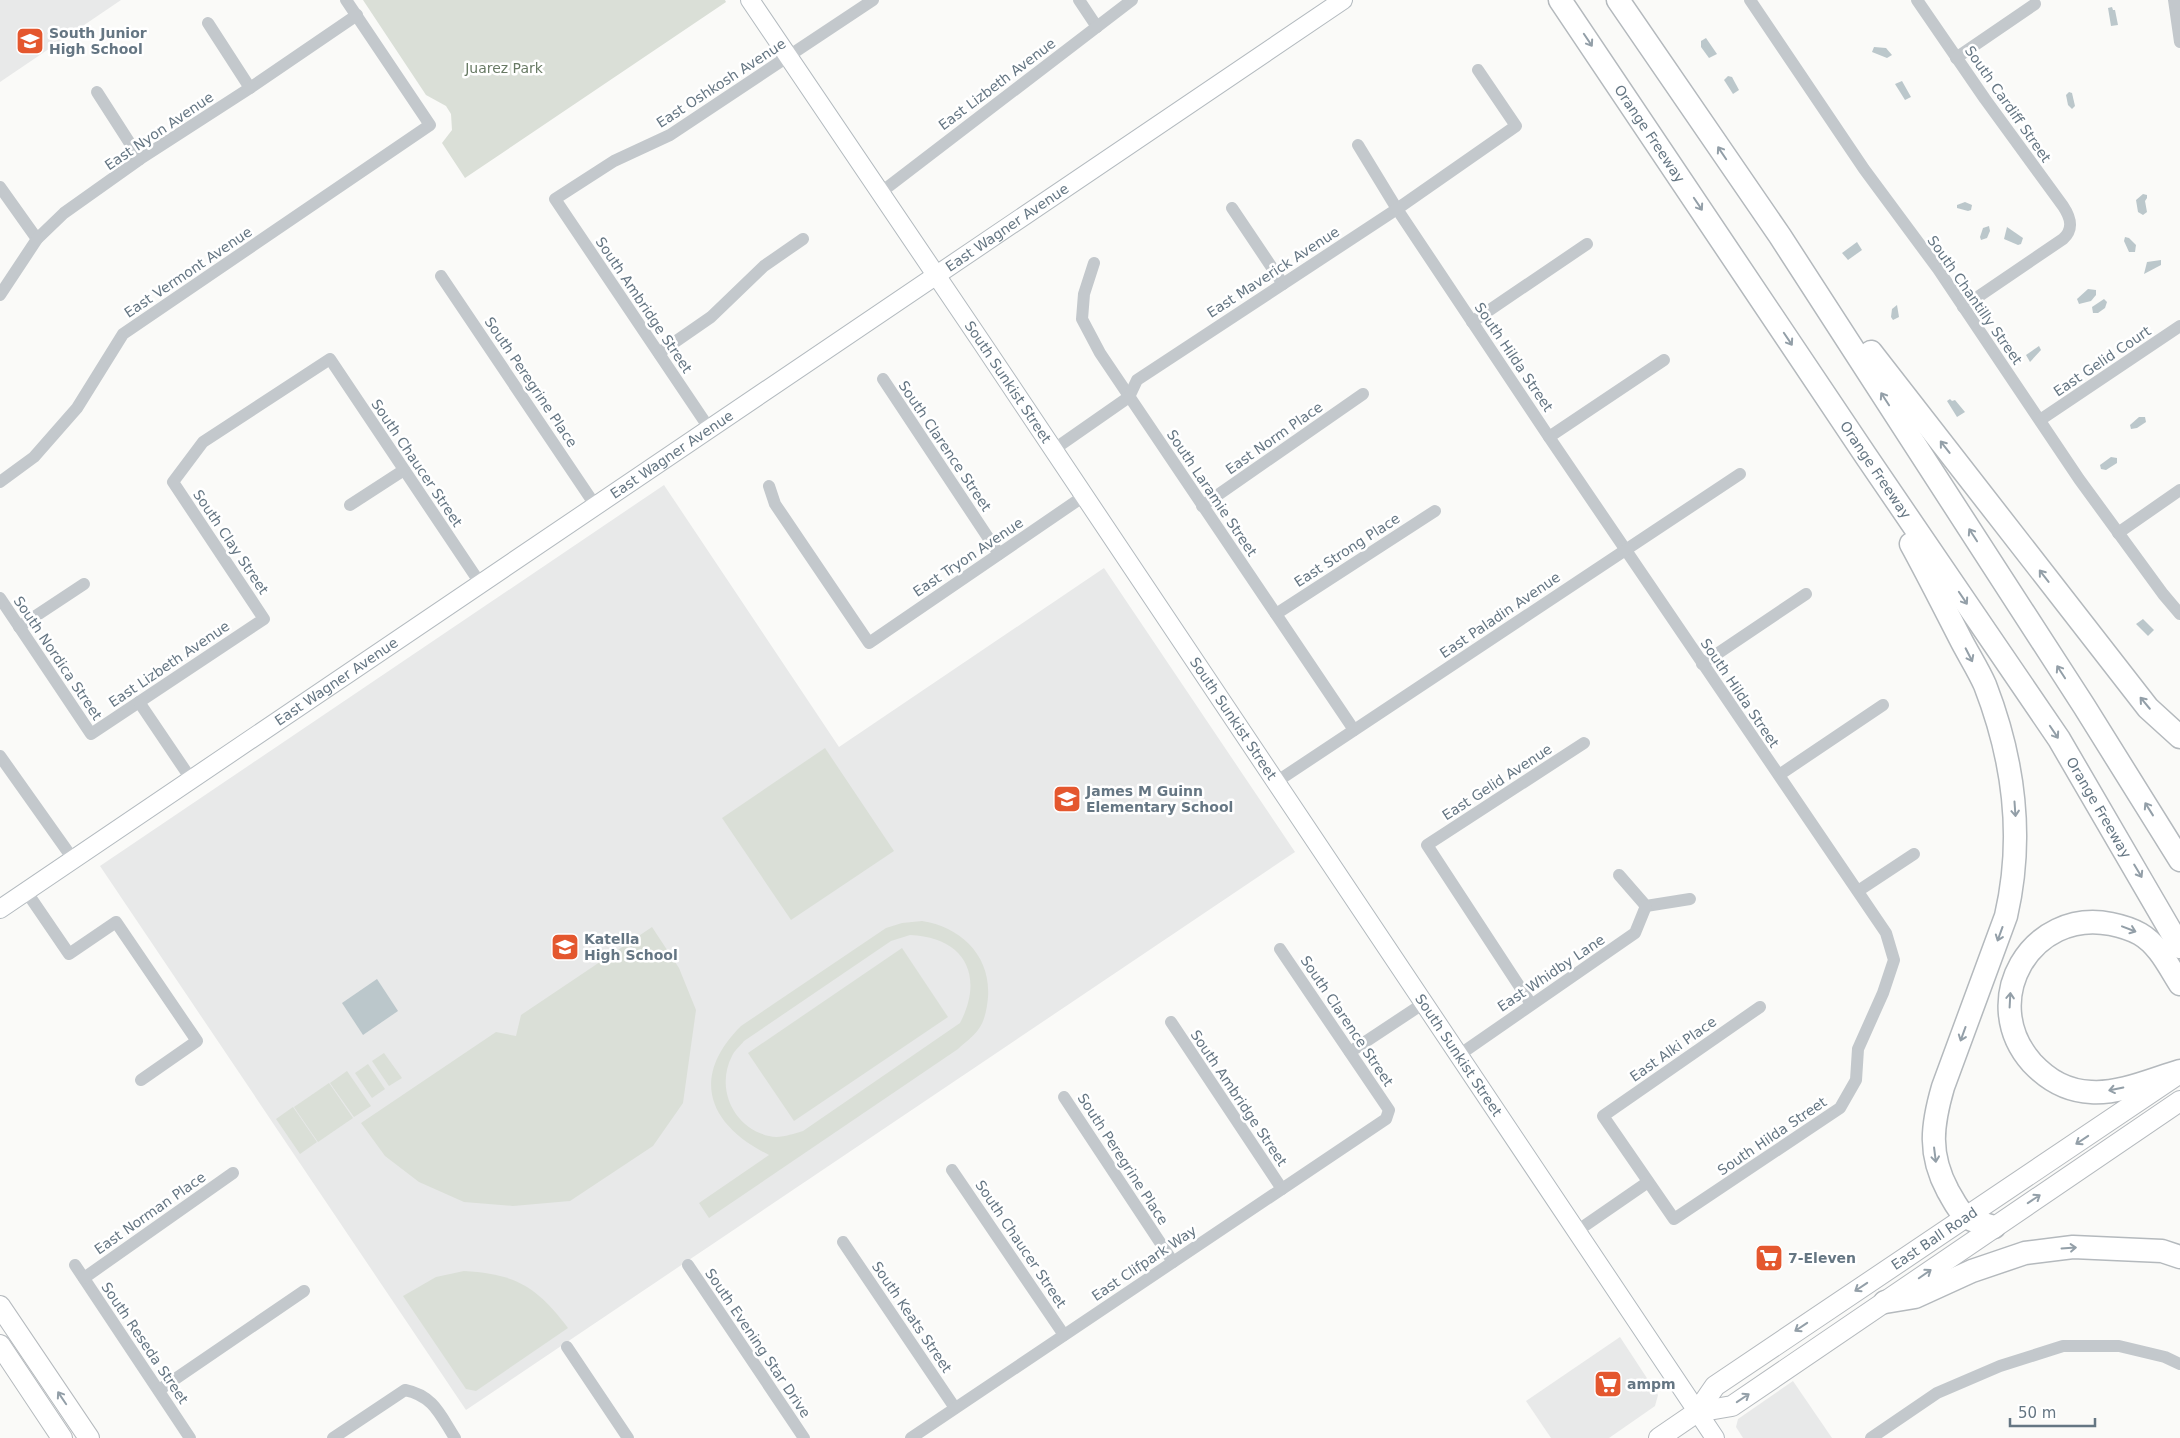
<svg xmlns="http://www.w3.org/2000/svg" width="2180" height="1438" viewBox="0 0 2180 1438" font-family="'DejaVu Sans',sans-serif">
<rect width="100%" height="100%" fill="#fafaf8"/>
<g fill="#e8e9e9">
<polygon points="0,0 121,0 0,82"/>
<polygon points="664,485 839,747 1104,568 1295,852 466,1410 100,866"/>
<polygon points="1620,1337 1658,1395 1655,1406 1609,1438 1551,1438 1526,1401"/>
<polygon points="1793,1381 1832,1438 1743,1438 1736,1427 1738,1419"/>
</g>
<g fill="#dadfd7" fill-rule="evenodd">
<polygon points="363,0 725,0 726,2 465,178 442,143 452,130 451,114 446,106 426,95"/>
<polygon points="825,748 894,851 791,920 722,818"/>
<path d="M922 921C961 927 991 956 988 997 987 1008 985 1021 978 1030 973 1037 964 1043 958 1049L709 1218 699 1203 769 1155C709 1125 689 1078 741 1026L886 928 902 923ZM910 935C964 937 985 975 960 1023L803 1131C792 1134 780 1139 769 1136 734 1128 715 1089 732 1056 734 1051 740 1046 744 1041L891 941Z"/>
<polygon points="652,927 679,968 696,1010 683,1103 653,1146 570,1201 513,1206 464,1202 419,1182 385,1156 361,1123 496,1032 516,1036 521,1015"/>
<polygon points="902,948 948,1017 794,1121 748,1053"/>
<polygon points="384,1053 402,1078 389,1086 372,1061"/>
<polygon points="368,1064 385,1089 372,1098 355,1073"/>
<polygon points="347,1071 371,1106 354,1117 330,1083"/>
<polygon points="329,1083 353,1118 318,1142 294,1107"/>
<polygon points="293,1107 317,1142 300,1154 276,1119"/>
<path d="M464 1271C516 1274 537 1287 568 1328L476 1391 466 1389 403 1296 436 1277Z"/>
</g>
<g fill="#bbc7cb">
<polygon points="2112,7 2113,10 2115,10 2118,25 2111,26 2108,8"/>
<polygon points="1706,38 1717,54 1709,58 1701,47 1701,41"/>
<polygon points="1874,47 1886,48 1892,55 1887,58 1872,52"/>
<polygon points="1728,76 1732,77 1739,90 1733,94 1724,80"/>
<polygon points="1902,81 1911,97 1905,100 1895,84"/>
<polygon points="2069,92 2072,93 2075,106 2072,109 2068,105 2066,95"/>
<polygon points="2143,194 2147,195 2147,198 2145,201 2147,212 2143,215 2138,212 2136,200"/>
<polygon points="1965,202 1972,205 1971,210 1968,211 1957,208 1957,205"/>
<polygon points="1989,226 1990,231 1987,238 1981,240 1980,237 1983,228"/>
<polygon points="2007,227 2023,238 2021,244 2018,245 2004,239"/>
<polygon points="2125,237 2129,238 2136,245 2135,252 2129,252 2124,241"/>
<polygon points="1857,242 1862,250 1848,260 1842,253"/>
<polygon points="2161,260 2161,265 2144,274 2147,262"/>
<polygon points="2088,289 2096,290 2096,295 2091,301 2079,304 2077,299"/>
<polygon points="2104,299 2107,302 2105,308 2098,313 2093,313 2092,307"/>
<polygon points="1897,305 1899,317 1893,320 1891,317 1892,309"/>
<polygon points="2039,346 2041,350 2030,362 2026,355"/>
<polygon points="1950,399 1952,401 1955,400 1965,412 1957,417 1947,401"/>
<polygon points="2139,417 2145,417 2146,422 2137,428 2131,429 2130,425"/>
<polygon points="2111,457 2117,458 2117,463 2106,470 2101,469 2100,465"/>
<polygon points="2143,619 2154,630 2148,636 2136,624"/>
<polygon points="377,979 398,1011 363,1035 342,1003"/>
</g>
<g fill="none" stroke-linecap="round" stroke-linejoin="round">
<defs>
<g id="secondary">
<path id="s1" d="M750 0 980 340 1715 1438"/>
<path id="s2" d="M0 909 1343 0"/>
</g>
<g id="primary">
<polyline points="0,1306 89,1438"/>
<polyline points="0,1345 62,1438"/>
<polyline points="1697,1412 1732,1406 2180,1101"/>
<path id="s3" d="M1659 1438 1697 1412 1715 1386 2174 1077"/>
</g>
<g id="highway">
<path id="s4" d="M1560 0 1866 456 2059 739 2180 947"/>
<polyline points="1618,0 1780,236 2084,706 2180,860"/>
<polyline points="1871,352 2148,708 2180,737"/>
<path d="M1911 544C1928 575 1944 607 1960 638 1968 654 1978 669 1985 685 2014 760 2024 838 2006 916L1943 1087C1932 1125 1928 1154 1948 1191 1953 1199 1957 1209 1965 1216 1972 1222 1986 1224 1994 1227"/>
<path d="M2180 984C2169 967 2159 945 2140 934 2131 929 2121 926 2111 924 2031 908 1977 1001 2032 1063 2049 1081 2067 1091 2091 1092 2120 1094 2153 1079 2180 1071"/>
<polyline points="1885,1302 1915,1297 1972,1271 2025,1253 2073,1247 2162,1251 2180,1257"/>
</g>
</defs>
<use href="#secondary" stroke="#b3babf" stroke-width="20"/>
<use href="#primary" stroke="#b5babe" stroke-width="22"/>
<use href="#highway" stroke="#b4b9bd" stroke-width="25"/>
<g stroke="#c3c8cc" stroke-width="12">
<polyline points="1079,0 1097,27"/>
<polyline points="1750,0 1864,169 1938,269 2079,479 2163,594 2180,614"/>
<path d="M1917 0 1985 99 2063 206C2071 218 2074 229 2063 239L1963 307"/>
<polyline points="2174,0 2180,42"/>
<polyline points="208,23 250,88"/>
<polyline points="1956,58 2035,4"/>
<polyline points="97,92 140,159"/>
<polyline points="1358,145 1397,209 1549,437 1886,933 1894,960 1883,993 1858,1049 1856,1080 1840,1108 1674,1219 1603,1116 1760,1007"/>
<polyline points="0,187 37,239"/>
<polyline points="880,193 1132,0"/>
<polyline points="1232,208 1283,284"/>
<polyline points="1094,263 1084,294 1082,319 1100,353 1354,730"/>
<polyline points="441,276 595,505"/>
<polyline points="0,295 37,239 64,213 140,159 250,88 357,15"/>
<polyline points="1472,322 1587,244"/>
<polyline points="659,353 711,317 764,266 803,239"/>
<polyline points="883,379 999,554"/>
<polyline points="2040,420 2180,326"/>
<polyline points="709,428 555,199 614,161 670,135 873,0"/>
<polyline points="1549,437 1664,360"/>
<polyline points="1053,450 1129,397 1137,380 1397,209 1516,126 1478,70"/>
<polyline points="0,482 34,457 77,408 123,334 430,125 346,0"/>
<polyline points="769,486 775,504 869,643 1084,496"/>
<polyline points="350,505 404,470"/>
<polyline points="1202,506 1363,394"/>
<polyline points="2118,533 2180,490"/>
<polyline points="0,598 91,734 264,619 173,482 203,442 330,359 480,583"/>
<polyline points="1276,614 1435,511"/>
<polyline points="19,627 84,584"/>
<polyline points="1702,664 1806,594"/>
<polyline points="139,702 191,779"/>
<polyline points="0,756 73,859"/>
<polyline points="1779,775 1883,705"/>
<polyline points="1276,782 1740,474"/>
<polyline points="1619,875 1646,906 1690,899"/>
<polyline points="26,891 69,954 116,922 197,1041 141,1080"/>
<polyline points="1858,891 1914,854"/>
<polyline points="1531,1004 1427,845 1584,743"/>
<polyline points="1171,1022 1282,1189"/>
<polyline points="1350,1052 1424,1003"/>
<polyline points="1459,1055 1635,933 1646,906"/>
<polyline points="1064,1097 1173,1262"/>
<polyline points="952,1170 1064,1335"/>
<polyline points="1577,1231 1648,1182"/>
<polyline points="843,1242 955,1408"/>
<polyline points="75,1265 190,1438"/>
<polyline points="688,1265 804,1438"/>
<polyline points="84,1278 233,1173"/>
<polyline points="567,1347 628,1438"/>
<polyline points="159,1390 304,1291"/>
<path d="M333 1438 405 1390C434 1396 440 1415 455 1438"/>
<polyline points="911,1438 1386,1119 1389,1110 1280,949"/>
<polyline points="1871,1438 1937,1393 2000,1366 2063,1346 2119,1346 2165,1357 2180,1364"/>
</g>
<use href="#secondary" stroke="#fff" stroke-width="18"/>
<use href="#primary" stroke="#fff" stroke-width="20"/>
<use href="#highway" stroke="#fff" stroke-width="22"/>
</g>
<defs><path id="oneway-shaft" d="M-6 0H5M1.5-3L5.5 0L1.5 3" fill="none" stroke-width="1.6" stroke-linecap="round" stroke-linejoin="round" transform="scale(1.25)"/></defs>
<g stroke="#939fa8">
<use href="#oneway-shaft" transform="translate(1588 40) rotate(56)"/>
<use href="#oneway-shaft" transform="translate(1722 153) rotate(-124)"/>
<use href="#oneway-shaft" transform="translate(1698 204) rotate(56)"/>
<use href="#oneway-shaft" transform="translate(1788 339) rotate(56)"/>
<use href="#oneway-shaft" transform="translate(1885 399) rotate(-123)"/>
<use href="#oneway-shaft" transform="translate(1945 447) rotate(-128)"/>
<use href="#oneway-shaft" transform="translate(1973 535) rotate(-123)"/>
<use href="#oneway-shaft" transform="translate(2044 576) rotate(-128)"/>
<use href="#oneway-shaft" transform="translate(1963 598) rotate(56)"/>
<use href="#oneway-shaft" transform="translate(1969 655) rotate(63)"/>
<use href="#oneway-shaft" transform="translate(2061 672) rotate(-123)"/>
<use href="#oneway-shaft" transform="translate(2145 703) rotate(-130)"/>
<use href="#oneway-shaft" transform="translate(2054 732) rotate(56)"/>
<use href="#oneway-shaft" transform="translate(2015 809) rotate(86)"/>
<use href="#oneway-shaft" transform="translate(2149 809) rotate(-122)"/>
<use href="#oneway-shaft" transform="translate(2138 871) rotate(59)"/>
<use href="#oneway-shaft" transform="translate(2129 929) rotate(21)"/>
<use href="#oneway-shaft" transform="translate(2000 934) rotate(110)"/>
<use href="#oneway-shaft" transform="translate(2010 1000) rotate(-87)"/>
<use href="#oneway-shaft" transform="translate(1963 1034) rotate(110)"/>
<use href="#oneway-shaft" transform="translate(2116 1089) rotate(168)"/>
<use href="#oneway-shaft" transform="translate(2082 1140) rotate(146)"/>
<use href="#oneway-shaft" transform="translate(1935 1155) rotate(83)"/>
<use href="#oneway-shaft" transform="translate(2034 1199) rotate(-34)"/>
<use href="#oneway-shaft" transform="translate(2069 1248) rotate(-4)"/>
<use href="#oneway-shaft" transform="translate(1925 1274) rotate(-35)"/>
<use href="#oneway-shaft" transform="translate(1861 1287) rotate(146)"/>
<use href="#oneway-shaft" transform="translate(1801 1327) rotate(146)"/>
<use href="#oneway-shaft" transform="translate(62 1398) rotate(-124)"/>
<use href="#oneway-shaft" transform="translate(1743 1398) rotate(-34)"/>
</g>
<defs>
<symbol id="school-square" viewBox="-11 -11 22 22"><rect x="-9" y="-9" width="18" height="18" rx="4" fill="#e4572e" stroke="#fff"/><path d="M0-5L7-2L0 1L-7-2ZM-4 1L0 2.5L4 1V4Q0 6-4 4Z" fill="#fff"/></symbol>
<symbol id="supermarket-square" viewBox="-11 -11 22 22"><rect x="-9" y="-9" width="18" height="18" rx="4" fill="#e4572e" stroke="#fff"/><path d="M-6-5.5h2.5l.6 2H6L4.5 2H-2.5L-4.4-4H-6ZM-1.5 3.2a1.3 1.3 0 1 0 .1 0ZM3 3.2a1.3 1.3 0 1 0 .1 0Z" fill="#fff"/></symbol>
</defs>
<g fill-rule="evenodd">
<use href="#school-square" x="14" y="25" width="32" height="32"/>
<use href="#school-square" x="1051" y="783" width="32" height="32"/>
<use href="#school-square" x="549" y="931" width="32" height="32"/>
<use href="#supermarket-square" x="1753" y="1242" width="32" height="32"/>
<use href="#supermarket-square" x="1592" y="1368" width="32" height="32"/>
</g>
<g text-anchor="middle" stroke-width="5" stroke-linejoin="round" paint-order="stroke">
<g font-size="14" font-weight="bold" fill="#657683" stroke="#fff" text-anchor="start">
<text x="49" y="38">South Junior<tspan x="49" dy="16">High School</tspan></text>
<text x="1086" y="796">James M Guinn<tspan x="1086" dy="16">Elementary School</tspan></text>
<text x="584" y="944">Katella<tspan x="584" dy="16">High School</tspan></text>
<text x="1788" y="1263">7-Eleven</text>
<text x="1627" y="1389">ampm</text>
</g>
<g font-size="14" fill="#687a64" stroke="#fff">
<text x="504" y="73">Juarez Park</text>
</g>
<g font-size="14" fill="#657683" stroke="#fff">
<text transform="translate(721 83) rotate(-33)" y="5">East Oshkosh Avenue</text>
<text transform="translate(997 84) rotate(-37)" y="5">East Lizbeth Avenue</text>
<text transform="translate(2008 104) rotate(55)" y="5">South Cardiff Street</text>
<text transform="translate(159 131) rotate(-34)" y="5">East Nyon Avenue</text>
<text dy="5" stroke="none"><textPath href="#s4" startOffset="161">Orange Freeway</textPath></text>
<text dy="5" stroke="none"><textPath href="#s2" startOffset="1216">East Wagner Avenue</textPath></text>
<text transform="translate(188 272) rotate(-34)" y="5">East Vermont Avenue</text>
<text transform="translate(1273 272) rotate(-33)" y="5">East Maverick Avenue</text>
<text transform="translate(1975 300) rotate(55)" y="5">South Chantilly Street</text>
<text transform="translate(644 305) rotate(56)" y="5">South Ambridge Street</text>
<text transform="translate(1514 357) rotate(56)" y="5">South Hilda Street</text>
<text transform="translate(2102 361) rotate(-34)" y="5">East Gelid Court</text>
<text transform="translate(531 382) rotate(56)" y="5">South Peregrine Place</text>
<text dy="5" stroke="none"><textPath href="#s1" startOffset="461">South Sunkist Street</textPath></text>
<text transform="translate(1274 438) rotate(-35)" y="5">East Norm Place</text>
<text transform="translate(945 446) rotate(56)" y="5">South Clarence Street</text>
<text dy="5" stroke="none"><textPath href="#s2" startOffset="811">East Wagner Avenue</textPath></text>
<text transform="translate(417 463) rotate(56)" y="5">South Chaucer Street</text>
<text dy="5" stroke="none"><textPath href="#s4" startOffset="566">Orange Freeway</textPath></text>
<text transform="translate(1212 493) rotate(56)" y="5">South Laramie Street</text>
<text transform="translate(231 542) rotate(56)" y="5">South Clay Street</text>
<text transform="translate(1347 550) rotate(-33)" y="5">East Strong Place</text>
<text transform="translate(968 557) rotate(-34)" y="5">East Tryon Avenue</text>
<text transform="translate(1500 615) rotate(-34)" y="5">East Paladin Avenue</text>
<text transform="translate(58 658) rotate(56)" y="5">South Nordica Street</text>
<text transform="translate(169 664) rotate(-34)" y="5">East Lizbeth Avenue</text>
<text dy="5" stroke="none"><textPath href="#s2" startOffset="406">East Wagner Avenue</textPath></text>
<text transform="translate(1740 693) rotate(56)" y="5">South Hilda Street</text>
<text dy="5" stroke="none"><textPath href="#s1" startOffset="866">South Sunkist Street</textPath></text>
<text transform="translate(1497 782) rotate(-33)" y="5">East Gelid Avenue</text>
<text dy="5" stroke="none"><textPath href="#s4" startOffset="971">Orange Freeway</textPath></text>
<text transform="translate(1551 973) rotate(-34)" y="5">East Whidby Lane</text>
<text transform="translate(1347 1021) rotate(56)" y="5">South Clarence Street</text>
<text transform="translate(1673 1049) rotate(-35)" y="5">East Alki Place</text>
<text dy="5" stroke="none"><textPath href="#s1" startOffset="1271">South Sunkist Street</textPath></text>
<text transform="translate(1239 1098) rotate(56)" y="5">South Ambridge Street</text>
<text transform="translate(1772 1136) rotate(-34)" y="5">South Hilda Street</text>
<text transform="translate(1123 1159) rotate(57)" y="5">South Peregrine Place</text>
<text transform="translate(150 1213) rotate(-35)" y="5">East Norman Place</text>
<text dy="5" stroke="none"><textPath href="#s3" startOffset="342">East Ball Road</textPath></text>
<text transform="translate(1021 1244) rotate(56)" y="5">South Chaucer Street</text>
<text transform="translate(1144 1263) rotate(-34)" y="5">East Clifpark Way</text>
<text transform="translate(912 1317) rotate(56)" y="5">South Keats Street</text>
<text transform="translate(145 1343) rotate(56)" y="5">South Reseda Street</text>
<text transform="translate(758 1343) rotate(56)" y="5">South Evening Star Drive</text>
</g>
</g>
<path d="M2010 1418v8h85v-8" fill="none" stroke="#657683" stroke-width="2.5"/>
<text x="2018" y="1418" font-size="15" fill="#657683" stroke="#ffffff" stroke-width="4" paint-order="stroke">50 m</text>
</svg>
